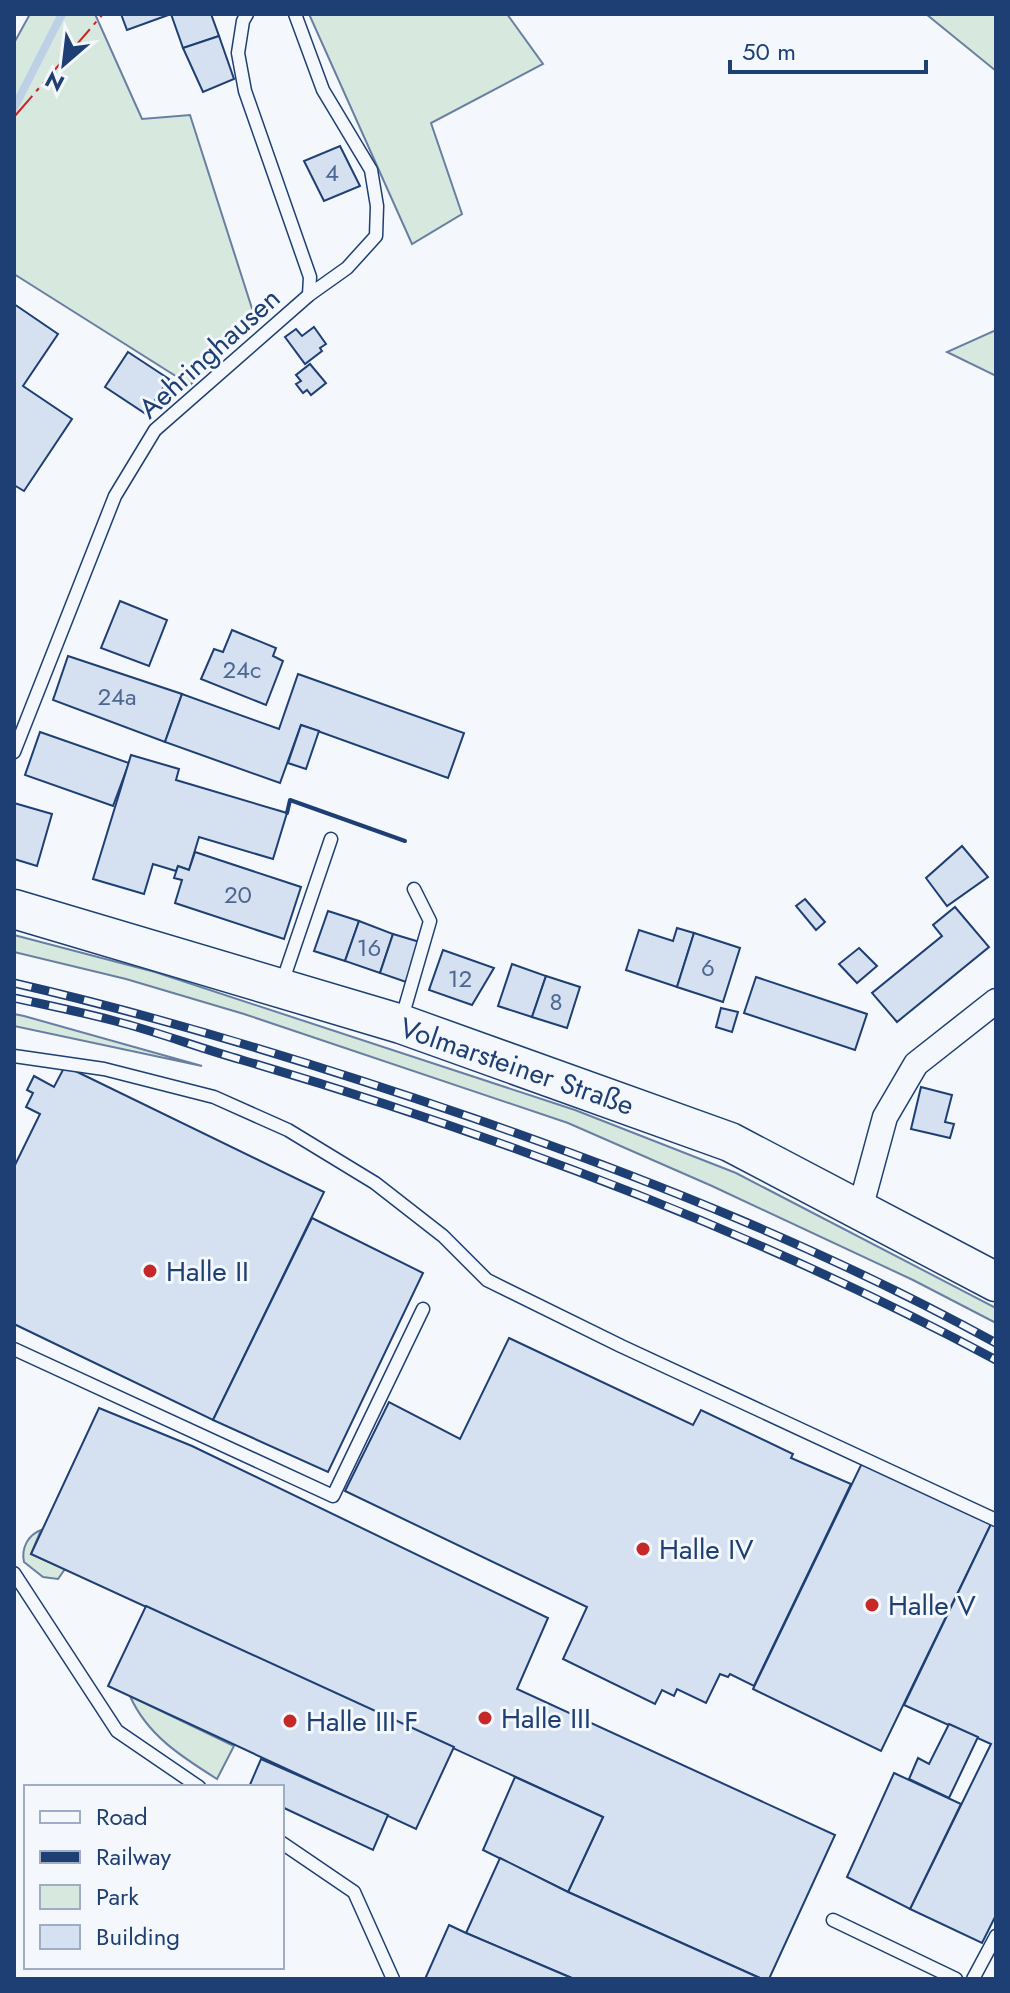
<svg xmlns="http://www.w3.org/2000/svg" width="1010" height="1993" viewBox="0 0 1010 1993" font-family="Jost,sans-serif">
<rect width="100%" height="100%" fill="#f4f7fb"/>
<g fill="#d7e8df" stroke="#687fa3" stroke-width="2">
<polygon points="30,14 95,14 142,119 190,115 256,321 190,385 14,274 14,43"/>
<polygon points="309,14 507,14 543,64 431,123 462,214 412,244"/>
<polygon points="926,14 996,14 996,71"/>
<polygon points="996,330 996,376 947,352"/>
<polygon points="14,935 155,972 575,1110 736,1173 996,1308 996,1323 913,1280 712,1186 568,1123 244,1014 126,979 14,952"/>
<polygon points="14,1014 24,1016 202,1066 14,1026"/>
<path d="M41 1530 31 1554 65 1569 58 1579 43 1577 24 1562C21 1548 28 1535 41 1530Z"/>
<path d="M130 1696 234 1746 217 1779C182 1757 147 1735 130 1696Z"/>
</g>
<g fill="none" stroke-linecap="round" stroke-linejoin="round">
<polyline stroke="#bed0e5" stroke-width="8" points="14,108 62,14"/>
</g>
<g fill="#d5e0f0" stroke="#1d3f73" stroke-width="2">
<polygon points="121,14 171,14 127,30"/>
<polygon points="171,14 211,14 219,36 183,48"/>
<polygon points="219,36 234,79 203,92 183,48"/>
<polygon points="340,146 360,186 324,201 304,161"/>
<polygon points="14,304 58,334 23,386 72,419 24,491 14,485"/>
<polygon points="314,327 326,344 320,348 322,351 305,364 285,337 296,329 302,336"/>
<polygon points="128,352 169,379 146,414 105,387"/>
<polygon points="310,364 326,383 311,395 307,390 303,393 296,384 301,381 296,375"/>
<polygon points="120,601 167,620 149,666 101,648"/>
<polygon points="232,630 276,648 273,656 283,661 266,705 201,679 214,649 223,652"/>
<polygon points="68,656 182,694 165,742 53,700"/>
<polygon points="298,674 464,733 448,778 301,725 280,783 165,742 182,694 279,729"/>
<polygon points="301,725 319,731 306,769 288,763"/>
<polygon points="40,732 129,763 113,806 25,775"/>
<polygon points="131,755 179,769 176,780 287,813 273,859 199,837 189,870 178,866 176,871 153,864 144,894 93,879"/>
<polygon points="14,803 52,814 37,866 14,859"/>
<polygon points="962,846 988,877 947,906 926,878"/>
<polygon points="195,852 301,887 284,939 175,903 182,880 174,878 178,866 189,870"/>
<polygon points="805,899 825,922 816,930 796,906"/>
<polygon points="955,907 989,947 897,1022 872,993 942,936 933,925"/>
<polygon points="328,911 359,921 345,961 314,951"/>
<polygon points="359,921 393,934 380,973 345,961"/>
<polygon points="677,928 694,933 677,987 626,970 639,930 673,941"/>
<polygon points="694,933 740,948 723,1002 677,987"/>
<polygon points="393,934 423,943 409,983 380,973"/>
<polygon points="859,948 877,966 857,983 839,964"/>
<polygon points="443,950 494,968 472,1005 429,990"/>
<polygon points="512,964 546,976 532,1017 498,1006"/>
<polygon points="546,976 580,987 567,1028 532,1017"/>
<polygon points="756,977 867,1014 855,1050 744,1013"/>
<polygon points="721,1008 738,1012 732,1032 716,1027"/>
<polygon points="65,1066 324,1192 213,1420 14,1324 14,1167 40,1114 26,1107 33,1093 27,1090 34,1076 54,1087"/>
<polygon points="921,1087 952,1095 945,1122 954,1124 950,1138 911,1129"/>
<polygon points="312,1218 423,1273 328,1472 213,1420"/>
<polygon points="509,1338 693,1425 701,1410 793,1454 791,1458 851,1484 754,1686 730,1674 728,1677 720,1674 706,1703 677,1689 674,1696 662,1690 655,1704 563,1659 587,1607 345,1491 389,1402 460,1439"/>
<polygon points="99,1408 192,1446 548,1618 517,1689 835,1835 769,1979 762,1979 568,1892 603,1817 31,1554"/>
<polygon points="863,1461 991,1524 881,1751 753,1689"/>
<polygon points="991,1524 996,1526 996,1915 982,1943 910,1909 991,1744 904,1705"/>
<polygon points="146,1606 454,1747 416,1829 108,1686"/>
<polygon points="949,1724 978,1737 949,1798 909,1779 918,1758 929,1764"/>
<polygon points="261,1759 388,1815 373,1850 282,1807 282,1787 249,1787"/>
<polygon points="894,1773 961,1804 910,1909 847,1877"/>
<polygon points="515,1777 603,1817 568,1892 483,1850"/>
<polygon points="500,1858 568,1892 762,1979 574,1979 466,1933"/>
<polygon points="449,1925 466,1933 574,1979 425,1979"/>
</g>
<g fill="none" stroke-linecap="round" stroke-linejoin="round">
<defs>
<g id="service">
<polyline points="247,14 243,21 238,53 245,91 310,277 309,295"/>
<polyline points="14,752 115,496 155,430 309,295 347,268 376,236 377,206 371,170 323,90 295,14"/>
<polyline points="281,986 331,839"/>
<polyline points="401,1021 430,921 414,889"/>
<polyline points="14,1056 104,1069 214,1097 288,1130 375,1183 443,1236 487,1280 621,1346 996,1520"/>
<polyline points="14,1349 333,1496 423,1309"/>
<polyline points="14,1573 117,1731 199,1787"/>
<polyline points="282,1843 354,1892 393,1979"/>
<polyline points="833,1920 956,1979"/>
<polyline points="973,1979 996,1936"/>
</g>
<polyline id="minor" points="860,1209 885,1117 916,1064 996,1001"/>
<polyline id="primary" points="14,909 401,1024 730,1142 996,1282"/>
</defs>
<use href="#service" stroke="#1d3f73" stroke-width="15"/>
<use href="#minor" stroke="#1d3f73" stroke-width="27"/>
<use href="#primary" stroke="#1d3f73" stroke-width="41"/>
<use href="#service" stroke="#f4f7fb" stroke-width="12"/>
<use href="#minor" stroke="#f4f7fb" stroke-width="24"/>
<use href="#primary" stroke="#f4f7fb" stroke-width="38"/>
<defs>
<g id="rail">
<path d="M14 983C170 1019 322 1066 473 1118 652 1180 829 1251 996 1343"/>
<path d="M14 998C47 1005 81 1012 115 1021 158 1032 199 1048 242 1060 502 1136 758 1232 996 1360"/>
</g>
</defs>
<use href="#rail" stroke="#1d3f73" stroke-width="9"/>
<use href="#rail" stroke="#f4f7fb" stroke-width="6" stroke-dasharray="18" stroke-linecap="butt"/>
<polyline stroke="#1d3f73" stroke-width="4" points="287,813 290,800 405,841"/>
<polyline stroke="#c62828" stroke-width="2" stroke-dasharray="28 6 4 6" stroke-linecap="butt" points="14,117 103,14"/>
</g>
<g fill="#c62828" stroke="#f4f7fb" stroke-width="3">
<circle cx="150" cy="1271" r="8"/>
<circle cx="643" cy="1549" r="8"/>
<circle cx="872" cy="1605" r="8"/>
<circle cx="485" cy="1718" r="8"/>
<circle cx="290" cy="1721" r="8"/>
</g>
<g text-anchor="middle" stroke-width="6" stroke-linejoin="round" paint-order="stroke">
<g font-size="24" fill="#4b6792">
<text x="332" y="181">4</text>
<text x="242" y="678">24c</text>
<text x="117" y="705">24a</text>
<text x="238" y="903">20</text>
<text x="369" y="956">16</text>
<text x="708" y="976">6</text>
<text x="460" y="987">12</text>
<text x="556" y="1010">8</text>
</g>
<g font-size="28" fill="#1d3f73" stroke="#f4f7fb">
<text transform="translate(209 353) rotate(-42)" y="10">Aehringhausen</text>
<text transform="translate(517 1066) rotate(19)" y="10">Volmarsteiner Straße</text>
</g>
<g font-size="28" fill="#1d3f73" stroke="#f4f7fb" text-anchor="start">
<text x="166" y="1281">Halle II</text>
<text x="659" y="1559">Halle IV</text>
<text x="888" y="1615">Halle V</text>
<text x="501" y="1728">Halle III</text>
<text x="306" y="1731">Halle III F</text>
</g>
</g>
<rect width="1010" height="1993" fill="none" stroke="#1d3f73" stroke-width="32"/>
<rect x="24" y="1785" width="260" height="184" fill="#f4f7fb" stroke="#9eadc5" stroke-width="2"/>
<rect x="40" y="1811" width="40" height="12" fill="#f4f7fb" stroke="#9eadc5" stroke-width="2"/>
<text x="96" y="1825" font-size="24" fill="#1d3f73">Road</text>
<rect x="40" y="1851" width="40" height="12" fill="#1d3f73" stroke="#9eadc5" stroke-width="2"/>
<text x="96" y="1865" font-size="24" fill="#1d3f73">Railway</text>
<rect x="40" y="1885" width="40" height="24" fill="#d7e8df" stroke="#9eadc5" stroke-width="2"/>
<text x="96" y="1905" font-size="24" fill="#1d3f73">Park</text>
<rect x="40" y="1925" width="40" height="24" fill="#d5e0f0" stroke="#9eadc5" stroke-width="2"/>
<text x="96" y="1945" font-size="24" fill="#1d3f73">Building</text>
<g transform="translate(64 64) rotate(208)" stroke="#f4f7fb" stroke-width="6" paint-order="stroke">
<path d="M0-6L14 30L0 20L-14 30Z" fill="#1d3f73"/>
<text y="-12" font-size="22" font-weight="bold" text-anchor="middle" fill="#1d3f73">N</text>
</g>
<path d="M730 60v12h196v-12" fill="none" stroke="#1d3f73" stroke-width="4"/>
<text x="742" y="60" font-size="24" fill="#1d3f73" stroke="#f4f7fb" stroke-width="6" paint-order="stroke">50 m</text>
</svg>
